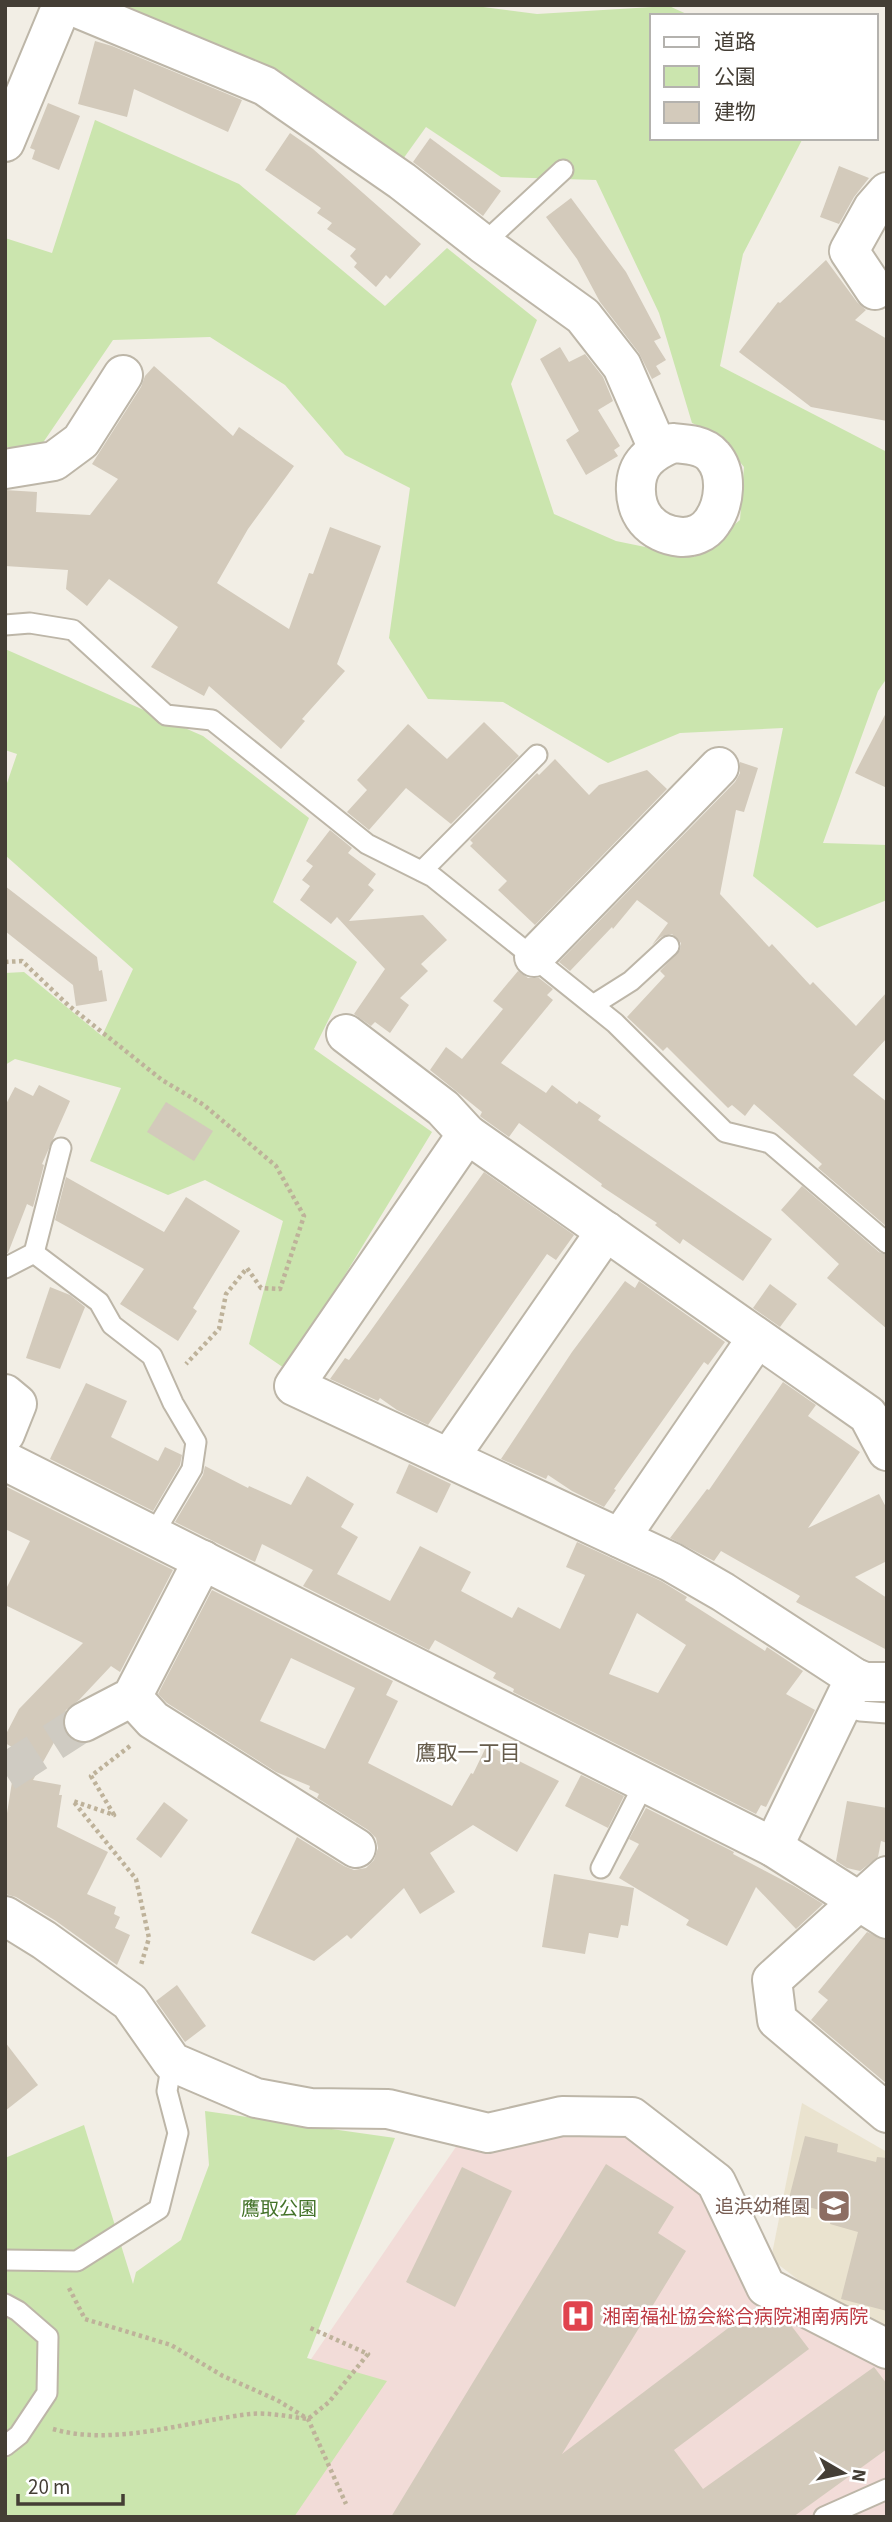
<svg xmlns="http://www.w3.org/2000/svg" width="892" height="2522" viewBox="0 0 892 2522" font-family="'Source Sans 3','Noto Sans JP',sans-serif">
<rect width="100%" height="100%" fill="#f2eee5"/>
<polygon fill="#eae3cf" points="802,2103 887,2152 887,2329 825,2300 771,2259"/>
<polygon fill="#f2dcd8" points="616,2130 696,2188 753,2286 887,2358 887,2517 218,2517 215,2500 462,2138"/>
<g fill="#cbe5ae">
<polygon points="116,5 468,5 537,14 669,6 691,16 652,16 652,138 803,138 743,254 720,366 887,452 887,678 878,691 823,843 887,845 887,900 817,928 753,876 783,728 680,733 608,763 503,702 428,699 389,638 410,488 345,455 285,385 210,337 113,340 40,447 5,447 5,238 52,253 95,120 239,184 385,306 447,248 537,320 511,384 554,514 616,541 694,557 740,520 744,467 717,434 692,423 659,313 596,180 501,177 426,127 403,159 282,73"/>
<polygon points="5,649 203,736 309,818 273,902 357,962 314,1049 432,1132 287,1370 249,1344 283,1221 205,1180 168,1195 90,1161 121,1088 15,1059 5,1065 5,973 24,972 102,1036 133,969 5,855 5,789 17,754 5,750"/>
<polygon points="205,2111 395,2138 307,2358 387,2381 294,2517 5,2517 5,2158 84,2125 133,2284 136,2272 181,2240 209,2165"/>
</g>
<g fill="#d3cabb" fill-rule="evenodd">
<polygon points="95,41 112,46 242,100 228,132 134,89 127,117 78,104"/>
<polygon points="48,103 80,116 59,170 32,159 35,150 30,148"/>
<polygon points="290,133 313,149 421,244 390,279 386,275 376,287 354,267 357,263 350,256 356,249 327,229 332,223 317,213 321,208 265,170"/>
<polygon points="430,138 501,191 483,216 413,162"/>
<polygon points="839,166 869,178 854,197 839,224 820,217"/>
<polygon points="571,198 626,272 661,338 654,341 666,360 656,366 661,374 652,379 639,353 600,302 577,259 546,217"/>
<polygon points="826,260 857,302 866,310 855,320 887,339 887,421 811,407 739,352 778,302 780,303"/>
<polygon points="560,347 569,362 585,354 603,377 613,401 598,410 620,446 614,450 618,456 586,475 566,440 579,431 540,359"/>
<polygon points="154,366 233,436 239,427 294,466 248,529 217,583 289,629 309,573 313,574 330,527 381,546 337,664 345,671 302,719 305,721 281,749 209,686 204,696 151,667 178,627 109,579 87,606 66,589 68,570 5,566 5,490 37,492 36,512 90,515 118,479 92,464 141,387 145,376"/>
<polygon points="887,711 887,788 855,773"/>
<polygon points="484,722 519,756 451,824 406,788 369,830 347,812 367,790 357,780 408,724 447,759"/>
<polygon points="555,759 589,795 599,785 647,770 667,789 535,925 498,890 507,881 470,846 473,843 470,840 537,773 539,775"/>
<polygon points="740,762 758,768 744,812 736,810 720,894 769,947 772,944 810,985 813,982 856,1026 887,992 887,1038 853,1075 887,1102 887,1227 818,1168 822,1164 754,1104 745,1116 732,1105 728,1108 667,1047 663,1051 627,1017 665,976 660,971 680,950 681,943 672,934 661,937 652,945 668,923 637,900 613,929 612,927 570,971 559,962 735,782 740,773"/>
<polygon points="330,830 352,848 348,853 376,874 368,885 374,890 349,921 423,915 447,940 421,964 428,971 400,998 409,1005 390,1033 375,1022 371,1026 354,1014 385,969 337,917 331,924 300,900 310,886 302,880 313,866 306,861"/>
<polygon points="5,886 97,957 99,971 102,970 107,1001 76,1006 73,985 5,931"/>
<polygon points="518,971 528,978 539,978 553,989 547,995 553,1000 501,1063 546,1093 552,1085 577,1104 579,1101 601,1116 598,1120 772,1239 743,1281 683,1239 680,1244 655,1225 657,1223 601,1186 602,1184 519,1123 509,1137 481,1117 480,1116 482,1112 430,1070 446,1047 462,1059 503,1009 493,1001"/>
<polygon points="39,1085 70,1101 42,1164 44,1165 33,1207 27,1204 8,1253 5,1254 5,1106 15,1087 33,1096"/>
<polygon points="166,1102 213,1131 194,1161 147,1132"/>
<polygon points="484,1172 574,1235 556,1260 547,1254 428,1425 397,1410 380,1398 378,1401 330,1379 345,1358 349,1360 369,1333"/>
<polygon points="66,1177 164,1232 186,1197 240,1231 193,1308 197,1311 178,1341 120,1304 144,1269 55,1220"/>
<polygon points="802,1186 879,1252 887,1255 887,1329 827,1278 839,1264 781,1210"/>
<polygon points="625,1281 635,1288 639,1281 725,1342 708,1365 704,1362 614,1489 616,1490 604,1507 572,1491 548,1475 546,1479 501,1459 572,1352"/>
<polygon points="770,1284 797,1304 780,1327 753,1308"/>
<polygon points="50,1287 70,1295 85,1307 60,1369 26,1358"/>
<polygon points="783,1382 816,1405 808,1416 860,1452 808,1528 879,1494 887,1509 887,1561 855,1577 887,1598 887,1650 796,1602 800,1596 721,1551 714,1561 670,1538 707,1489 709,1490"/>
<polygon points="86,1383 127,1401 111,1437 158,1461 165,1447 182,1455 180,1465 153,1511 50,1459"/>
<polygon points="409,1464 451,1484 437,1513 396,1493"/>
<path d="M205 1466 248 1488 249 1486 291 1505 307 1476 354 1504 341 1527 358 1537 337 1574 390 1601 420 1546 471 1572 461 1591 512 1618 518 1607 560 1629 585 1575 566 1567 577 1542 661 1581 687 1597 685 1600 765 1651 767 1647 803 1671 786 1694 815 1710 766 1807 761 1805 756 1814 513 1692 514 1689 493 1678 496 1673 435 1640 429 1650 303 1586 313 1570 262 1544 255 1562 175 1522 203 1475ZM637 1613 686 1645 658 1693 609 1674Z"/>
<polygon points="5,1486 173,1570 120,1672 111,1666 79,1700 66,1710 63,1717 48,1732 57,1737 33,1780 61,1785 59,1795 62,1795 57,1827 108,1852 87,1894 116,1907 114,1914 120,1917 115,1928 130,1935 117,1965 56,1921 16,1897 5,1894 5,1826 17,1750 5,1743 5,1736 19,1709 83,1643 5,1605 5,1591 30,1541 5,1529"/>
<path d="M212 1590 393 1681 386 1695 398 1701 368 1763 452 1806 471 1773 473 1774 487 1745 559 1781 517 1852 473 1825 430 1853 455 1892 420 1914 404 1888 351 1939 347 1935 314 1961 251 1933 297 1837 344 1866 354 1870 366 1868 374 1860 378 1848 376 1838 368 1830 317 1798 319 1794 309 1789 310 1786 276 1772 167 1703 158 1694ZM291 1658 355 1688 325 1749 260 1721Z"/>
<polygon points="581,1775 624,1796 608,1828 565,1806"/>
<polygon points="847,1801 887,1808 887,1843 881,1841 878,1857 860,1871 847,1868 836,1861"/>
<polygon points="164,1802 188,1820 161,1858 136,1839"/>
<polygon points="646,1808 734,1852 733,1854 794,1886 823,1904 796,1929 756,1887 727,1946 686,1925 689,1920 619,1878 639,1844 629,1839"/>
<polygon points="554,1874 634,1888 628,1926 621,1925 618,1938 589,1933 585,1954 542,1947"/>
<polygon points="867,1932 887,1941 887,2084 811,2020 828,2000 818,1992"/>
<polygon points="177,1985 206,2026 185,2042 156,2001"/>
<polygon points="5,2042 38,2085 5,2111"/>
<polygon points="805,2136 838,2144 837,2152 876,2162 877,2157 887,2158 887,2311 841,2299 858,2232 830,2224 832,2213 788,2202"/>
<polygon points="606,2164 674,2207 658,2233 686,2251 562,2454 756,2307 790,2324 809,2349 674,2450 703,2489 874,2367 887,2384 887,2449 793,2517 391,2517"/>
<polygon points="462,2167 512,2191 455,2307 406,2282"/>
</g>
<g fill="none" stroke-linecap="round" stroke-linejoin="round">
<polyline stroke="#cfcbc2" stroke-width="38" stroke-dasharray="38 19" stroke-linecap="butt" points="5,1773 84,1722"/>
<defs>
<g id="service">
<polyline points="483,244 563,170"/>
<polyline points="5,625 30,623 73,630 166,715 212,720 367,844 433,877 615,1023 725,1132 770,1143 887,1243"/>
<polyline points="422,871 537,755"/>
<polyline points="593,1005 631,981 669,946"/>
<polyline points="34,1253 99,1302 112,1325 152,1356 173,1403 196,1442 192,1469 153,1535"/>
<polyline points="5,1268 34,1253 61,1148"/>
<polyline points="843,1706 860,1711 887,1713"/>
<polyline points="601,1868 645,1782"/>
<polyline points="5,2260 77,2261 159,2209 178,2133 167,2091 172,2062"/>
<polyline points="5,2304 18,2311 48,2337 47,2393 19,2435 5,2446"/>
<polyline points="824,2517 887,2489"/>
</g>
<g id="minor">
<polyline points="70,5 265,86 402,181 483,244 583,316 622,366 658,449"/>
<polyline points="5,142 62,5"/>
<polyline points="875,290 849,251 873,208 887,192"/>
<path d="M673 443C686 444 704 445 713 456 728 473 725 504 712 522 697 545 662 539 646 520 633 504 632 475 646 460 654 451 663 447 673 443Z"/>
<polyline points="5,469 54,461 81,441 123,375"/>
<polyline points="534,957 719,767"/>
<polyline points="346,1034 443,1108 467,1134 868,1415 887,1451"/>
<polyline points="467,1134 294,1386 671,1562 723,1592 855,1678 865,1682 887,1682"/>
<polyline points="5,1394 17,1404 5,1434"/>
<polyline points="449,1458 606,1231"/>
<polyline points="5,1461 773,1847 887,1919"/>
<polyline points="620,1538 757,1338"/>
<polyline points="132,1697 153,1720 356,1848"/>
<polyline points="84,1722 132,1697 203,1560"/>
<polyline points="773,1847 855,1678"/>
<polyline points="887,1876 772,1980 777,2020 887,2113"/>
<polyline points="5,1916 44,1940 130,2002 172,2062 256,2098 310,2108 388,2109 488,2133 562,2116 632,2117 716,2182 766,2287 887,2349"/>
</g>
</defs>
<use href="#service" stroke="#bdb6a8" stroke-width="23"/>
<use href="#minor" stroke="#bdb6a8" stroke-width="42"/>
<g stroke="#beb29a" stroke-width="4.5" stroke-dasharray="3.5 3.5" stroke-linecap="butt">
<polyline points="5,962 22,961 68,1005 162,1080 204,1105 276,1166 304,1216 280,1289 261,1288 247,1268 226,1294 219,1329 186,1364"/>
<polyline points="130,1746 91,1776 114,1815 73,1801 136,1879 149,1938 141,1965"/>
<polyline points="69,2288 85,2319 171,2345 223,2376 277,2400 308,2419 346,2504"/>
<path d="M53 2429C114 2447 188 2421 250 2414 268 2412 290 2417 308 2419L329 2402 368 2354 308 2327"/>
</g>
<use href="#service" stroke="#fff" stroke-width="19"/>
<use href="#minor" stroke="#fff" stroke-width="38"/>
</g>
<defs>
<symbol id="school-square" viewBox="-11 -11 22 22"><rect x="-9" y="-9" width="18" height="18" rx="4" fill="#8d6e63" stroke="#fff"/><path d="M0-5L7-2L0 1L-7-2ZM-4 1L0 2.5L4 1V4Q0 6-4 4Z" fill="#fff"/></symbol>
<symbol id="hospital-square" viewBox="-11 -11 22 22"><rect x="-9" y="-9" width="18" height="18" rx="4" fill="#e0444e" stroke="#fff"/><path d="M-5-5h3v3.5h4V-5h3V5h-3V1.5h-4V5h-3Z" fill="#fff"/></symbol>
</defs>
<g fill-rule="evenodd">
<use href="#school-square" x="815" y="2187" width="38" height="38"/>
<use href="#hospital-square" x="559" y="2297" width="38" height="38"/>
</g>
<g text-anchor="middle" stroke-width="5" stroke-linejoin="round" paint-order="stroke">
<g font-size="19" fill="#785e54" stroke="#fff" text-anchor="end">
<text x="810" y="2213">追浜幼稚園</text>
</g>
<g font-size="19" fill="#44732a" stroke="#fff">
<text x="279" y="2215">鷹取公園</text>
</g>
<g font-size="19" fill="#be3a42" stroke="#fff" text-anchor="start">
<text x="602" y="2323">湘南福祉協会総合病院湘南病院</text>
</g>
<g font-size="21" fill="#665c4c" stroke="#fff">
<text x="468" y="1760">鷹取一丁目</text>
</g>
</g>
<rect width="892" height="2522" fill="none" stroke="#443e35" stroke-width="14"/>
<rect x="650" y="14" width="228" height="126" fill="#ffffff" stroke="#b4b2ae" stroke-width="2"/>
<rect x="664" y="37" width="35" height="10" fill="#ffffff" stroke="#b4b2ae" stroke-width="2"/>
<text x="714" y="49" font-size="21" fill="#443e35">道路</text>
<rect x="664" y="66" width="35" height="21" fill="#cbe5ae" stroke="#b4b2ae" stroke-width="2"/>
<text x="714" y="84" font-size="21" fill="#443e35">公園</text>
<rect x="664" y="102" width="35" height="21" fill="#d3cabb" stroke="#b4b2ae" stroke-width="2"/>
<text x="714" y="119" font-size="21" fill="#443e35">建物</text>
<g transform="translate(843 2473) rotate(99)" stroke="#ffffff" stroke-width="5" paint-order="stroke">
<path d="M0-5L12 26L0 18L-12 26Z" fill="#443e35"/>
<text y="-10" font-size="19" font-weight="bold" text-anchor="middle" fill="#443e35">N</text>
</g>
<path d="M18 2494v10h105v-10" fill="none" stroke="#443e35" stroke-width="3.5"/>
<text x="28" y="2494" font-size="21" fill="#443e35" stroke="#ffffff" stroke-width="5" paint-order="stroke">20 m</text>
</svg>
